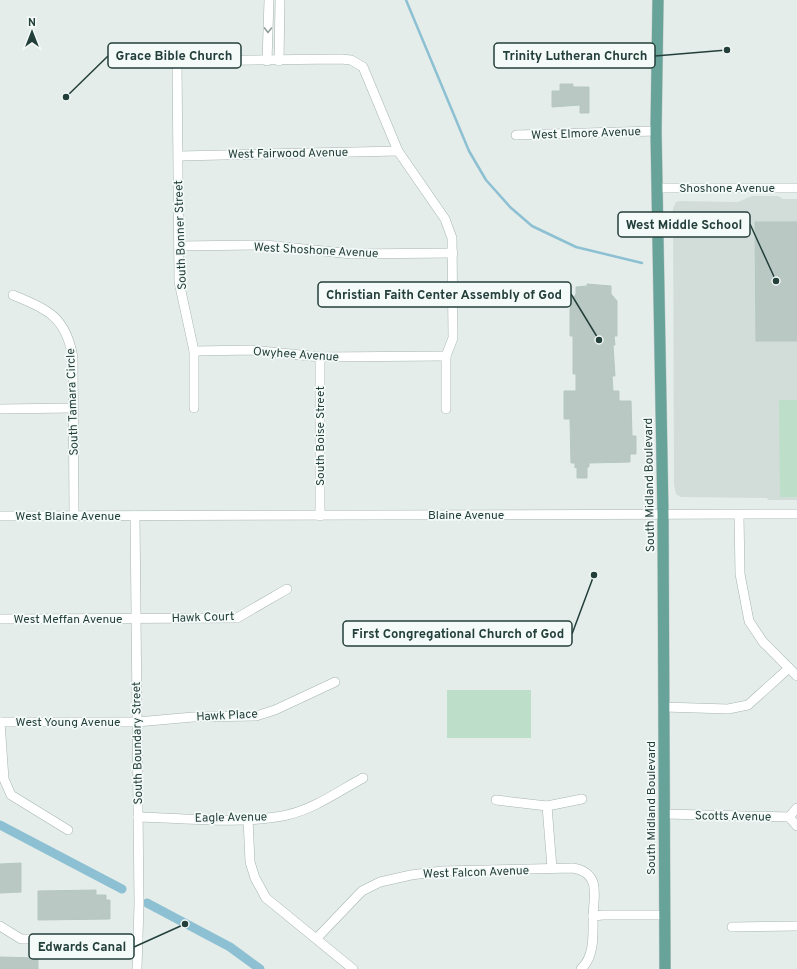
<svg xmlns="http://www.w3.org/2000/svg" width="797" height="969" viewBox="0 0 797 969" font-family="Overpass,sans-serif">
<rect width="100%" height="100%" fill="#e4edea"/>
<polygon fill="#d2ddd9" points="752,196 778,196 783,199 797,199 797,500 768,500 767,498 681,497 676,494 674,485 673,208 676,202 679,201 738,202"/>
<g fill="#bddec9">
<polygon points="779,400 797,400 797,497 780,497"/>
<rect x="447" y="690" width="84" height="48"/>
</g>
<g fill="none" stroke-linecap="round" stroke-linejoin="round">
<polyline stroke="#8cc0d2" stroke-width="2.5" points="406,0 469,151 486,180 510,207 532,226 576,247 642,263"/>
<g stroke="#8cc0d2" stroke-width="9">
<polyline points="0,825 122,889"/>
<polyline points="147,903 230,947 260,969"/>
</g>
</g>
<g fill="#b9c8c3" stroke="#b6c7c2">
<polygon points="560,84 573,84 573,87 589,87 589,113 580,113 580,105 552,107 552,91 560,91"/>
<polygon points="755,222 797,222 797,341 756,341"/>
<polygon points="587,284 611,286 611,294 617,301 617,336 614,336 615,345 613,345 615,376 612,376 613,391 619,391 619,401 631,401 632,436 636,436 636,454 630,454 630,462 589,463 589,467 587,467 587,478 577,478 577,467 575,468 575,463 571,463 570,419 564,419 564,391 576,391 576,374 573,374 573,336 570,336 570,302 576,294 576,287 587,286"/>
<polygon points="21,863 21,892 0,893 0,864"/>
<polygon points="96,890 96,895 106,895 106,900 110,900 110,919 38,920 38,891"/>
<polygon points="0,957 38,958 38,969 0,969"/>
</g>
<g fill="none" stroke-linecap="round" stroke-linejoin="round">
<defs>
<g id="minor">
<polyline points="267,61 269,0"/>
<polyline points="279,61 280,0"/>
<polyline points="516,135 656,131"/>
<polyline points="179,156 398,151"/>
<polyline points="658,188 797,188"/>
<polyline points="179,246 265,245 352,254 453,253"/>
<path d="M13 295C49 310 66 317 73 358L74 516"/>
<polyline points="194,351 252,350 320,357 446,356"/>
<polyline points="320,357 320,516"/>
<polyline points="194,408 194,351 179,282 177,61 341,59 351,60 363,67 398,151 445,219 452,238 453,338 446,356 446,409"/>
<polyline points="0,409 73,408"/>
<polyline points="739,515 740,574 749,621 763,642 797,676"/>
<polyline points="0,516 797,514"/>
<polyline points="135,516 139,904 137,969"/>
<polyline points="0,619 237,618 287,589"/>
<polyline points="664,707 728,709 748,705 789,668"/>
<polyline points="0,722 137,722 193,717 256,716 275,710 335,682"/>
<polyline points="0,722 4,779 11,795 68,830"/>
<polyline points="496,800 547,806 582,799"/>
<polyline points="547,806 552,868"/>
<polyline points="665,814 789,817 797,808"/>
<path d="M138 817C186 818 240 825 287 815 314 809 339 791 363 778"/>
<polyline points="789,817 797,826"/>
<polyline points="248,819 250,862 255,878 266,898 353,969"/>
<polyline points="0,926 21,939 138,939"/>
<polyline points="732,927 797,926"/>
<path d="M317 938 362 891 380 882 411 875 442 871 573 868C601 873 594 895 593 916"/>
<path d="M581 969C595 956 593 934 593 916L603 915H664"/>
</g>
<polyline id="major" points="658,0 656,131 663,515 665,969"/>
</defs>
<use href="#minor" stroke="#a6b5b2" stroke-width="10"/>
<use href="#major" stroke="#c1c9c8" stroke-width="12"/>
<use href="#minor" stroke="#fff" stroke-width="9"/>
<use href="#major" stroke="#68a39a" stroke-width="11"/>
</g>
<defs><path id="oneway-chevron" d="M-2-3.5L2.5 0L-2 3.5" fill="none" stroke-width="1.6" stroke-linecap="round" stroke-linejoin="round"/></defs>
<use stroke="#919f9c" href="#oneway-chevron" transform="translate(268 30) rotate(91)"/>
<g text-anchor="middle" stroke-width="3.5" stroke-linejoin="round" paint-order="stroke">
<g font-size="12" fill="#233f3a" stroke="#f4faf8">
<text transform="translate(586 133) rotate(-2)" y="4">West Elmore Avenue</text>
<text transform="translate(288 153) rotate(-1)" y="4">West Fairwood Avenue</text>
<text x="727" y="192">Shoshone Avenue</text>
<text transform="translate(180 235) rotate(-92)" y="4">South Bonner Street</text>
<text transform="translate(316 250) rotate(3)" y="4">West Shoshone Avenue</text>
<text transform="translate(296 354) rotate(4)" y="4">Owyhee Avenue</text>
<text transform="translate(72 402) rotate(-92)" y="4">South Tamara Circle</text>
<text transform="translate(320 436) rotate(-90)" y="4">South Boise Street</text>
<text transform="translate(649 485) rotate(-91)" y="4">South Midland Boulevard</text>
<text x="466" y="519">Blaine Avenue</text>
<text x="68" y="520">West Blaine Avenue</text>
<text transform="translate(203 617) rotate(-2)" y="4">Hawk Court</text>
<text x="68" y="623">West Meffan Avenue</text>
<text transform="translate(227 715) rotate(-3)" y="4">Hawk Place</text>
<text x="68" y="726">West Young Avenue</text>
<text transform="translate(137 743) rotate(-91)" y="4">South Boundary Street</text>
<text transform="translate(651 808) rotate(-90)" y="4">South Midland Boulevard</text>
<text transform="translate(733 816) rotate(1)" y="4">Scotts Avenue</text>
<text transform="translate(231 817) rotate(-1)" y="4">Eagle Avenue</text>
<text transform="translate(476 872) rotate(-2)" y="4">West Falcon Avenue</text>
</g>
</g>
<path fill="none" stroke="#233f3a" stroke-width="1.5" d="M66 97L108 56M727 50L655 56M776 281L750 224M599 340L571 294M594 575L572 634M185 924L134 947"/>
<g fill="#233f3a" stroke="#f4faf8" stroke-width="1.5">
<circle cx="66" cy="97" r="4"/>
<circle cx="727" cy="50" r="4"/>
<circle cx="776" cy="281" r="4"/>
<circle cx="599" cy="340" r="4"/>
<circle cx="594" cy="575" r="4"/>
<circle cx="185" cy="924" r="4"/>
</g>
<g fill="#f4faf8" stroke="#233f3a" stroke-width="1.5">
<rect x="108" y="43" width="133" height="25" rx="4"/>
<rect x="494" y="43" width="161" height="25" rx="4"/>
<rect x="618" y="212" width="132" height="25" rx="4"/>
<rect x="318" y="282" width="253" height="25" rx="4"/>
<rect x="343" y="621" width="229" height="25" rx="4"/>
<rect x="29" y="934" width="105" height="25" rx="4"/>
</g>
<g font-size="13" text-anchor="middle" font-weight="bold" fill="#233f3a">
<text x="174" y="60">Grace Bible Church</text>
<text x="575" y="60">Trinity Lutheran Church</text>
<text x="684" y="229">West Middle School</text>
<text x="444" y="299">Christian Faith Center Assembly of God</text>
<text x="458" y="638">First Congregational Church of God</text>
<text x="82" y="951">Edwards Canal</text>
</g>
<g transform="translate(32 32)" stroke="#f4faf8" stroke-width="3" paint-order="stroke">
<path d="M0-3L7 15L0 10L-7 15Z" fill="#233f3a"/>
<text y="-6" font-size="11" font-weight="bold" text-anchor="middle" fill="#233f3a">N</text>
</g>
</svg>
